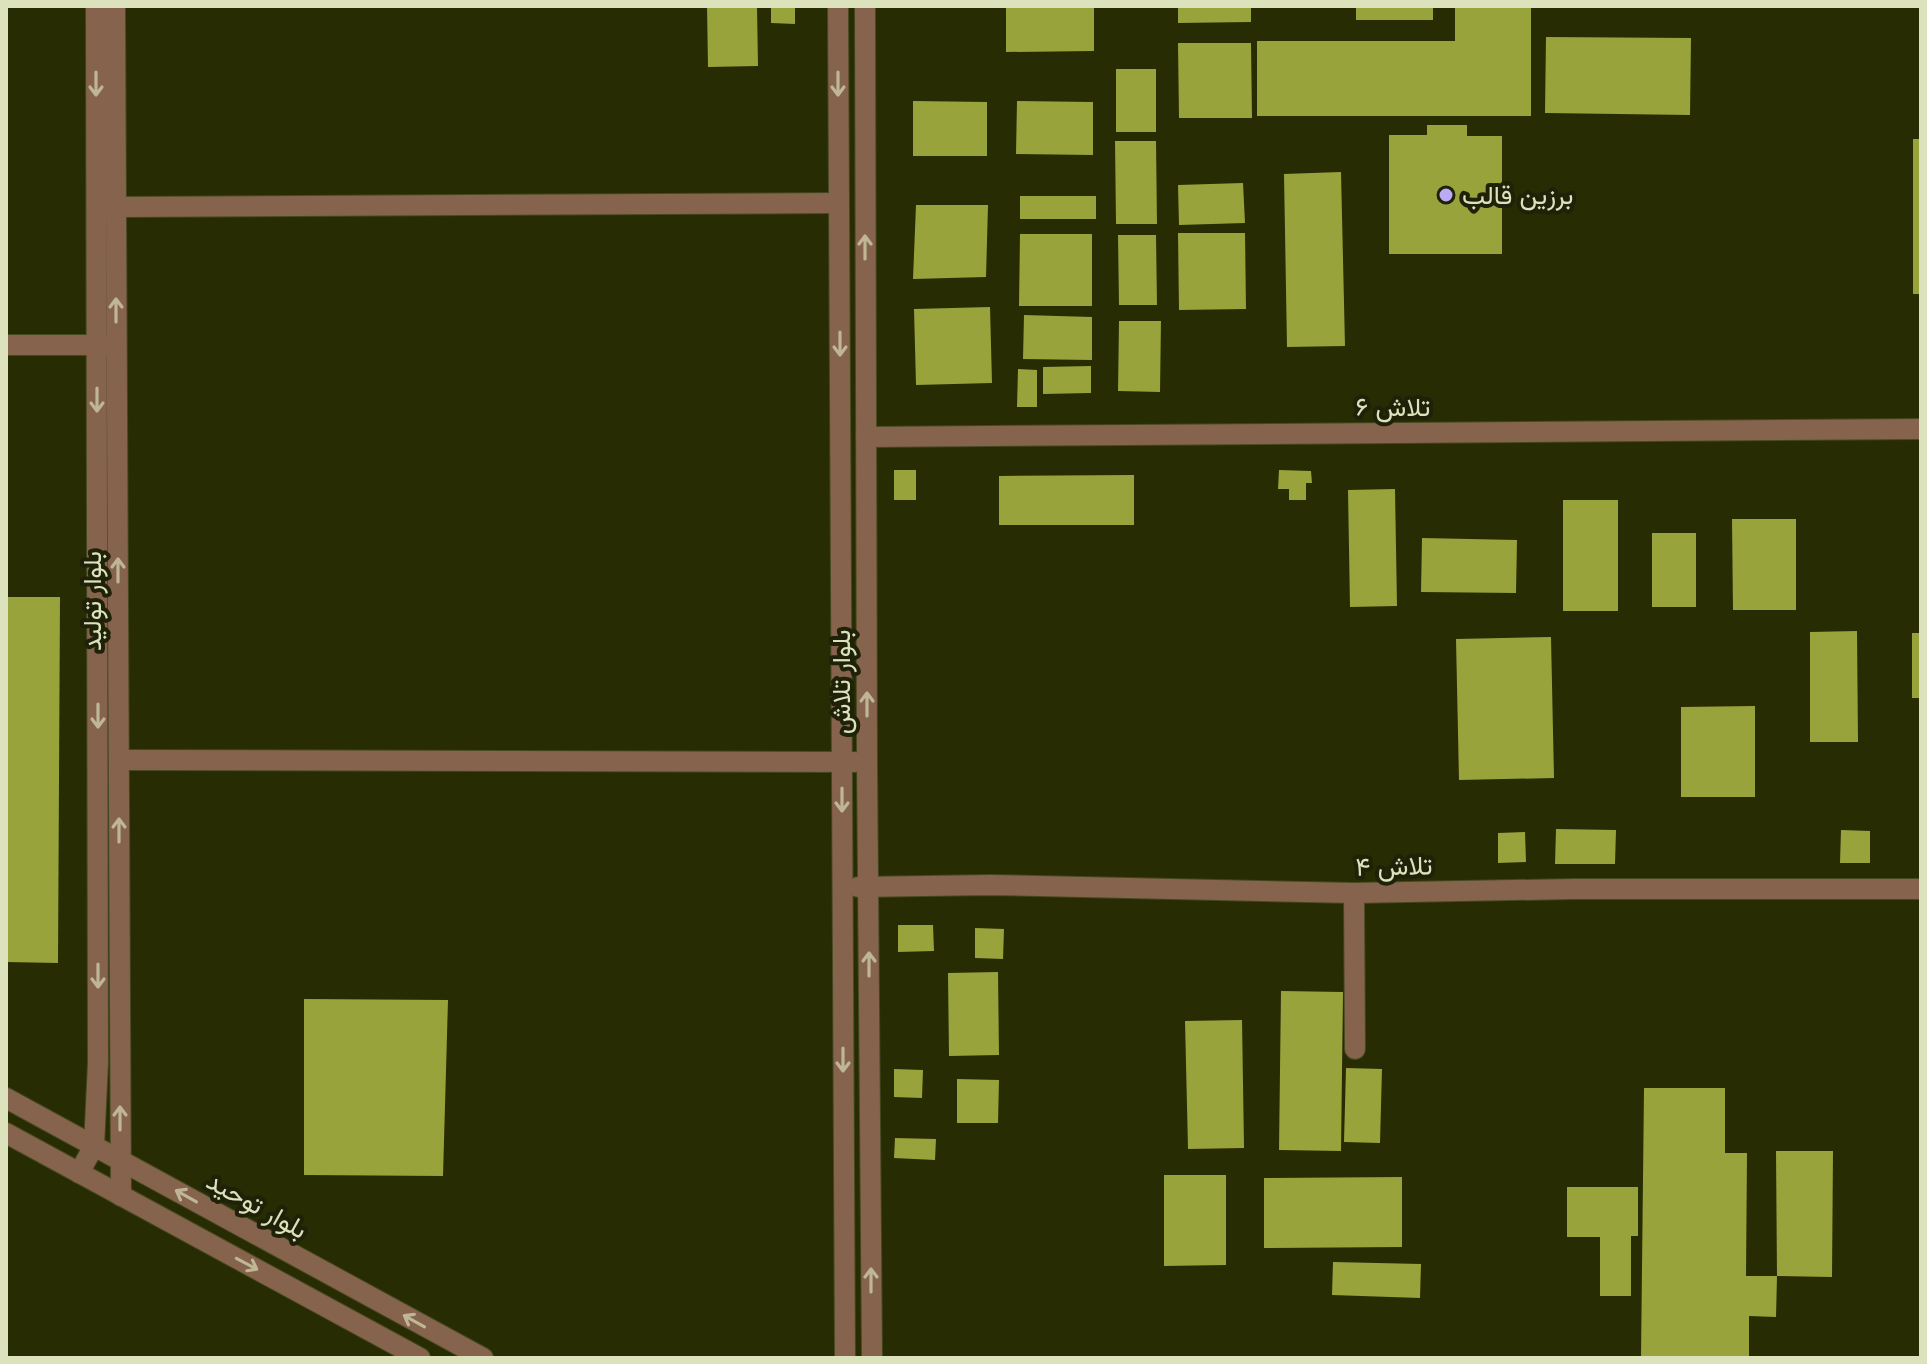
<svg xmlns="http://www.w3.org/2000/svg" width="1927" height="1364" viewBox="0 0 1927 1364" font-family="Arial,Vazirmatn,sans-serif">
<rect width="100%" height="100%" fill="#282c02"/>
<g fill="#99a33b">
<polygon points="707,6 757,6 758,66 708,67"/>
<polygon points="771,6 795,6 795,24 771,23"/>
<polygon points="1006,6 1094,6 1094,51 1006,52"/>
<polygon points="1178,6 1251,6 1251,22 1178,23"/>
<rect x="1356" y="6" width="77" height="14"/>
<polygon points="1455,6 1531,6 1531,116 1257,116 1257,41 1455,41"/>
<polygon points="1546,37 1691,38 1690,115 1545,113"/>
<polygon points="1178,43 1251,43 1252,118 1179,118"/>
<rect x="1116" y="69" width="40" height="63"/>
<polygon points="913,101 987,102 987,156 913,156"/>
<polygon points="1017,101 1093,102 1093,155 1016,154"/>
<polygon points="1427,125 1467,125 1467,136 1502,136 1502,254 1389,254 1389,135 1427,135"/>
<rect x="1913" y="139" width="8" height="155"/>
<polygon points="1115,141 1156,141 1157,224 1116,224"/>
<polygon points="1341,172 1345,346 1287,347 1284,174"/>
<polygon points="1243,183 1245,223 1179,225 1178,185"/>
<rect x="1020" y="196" width="76" height="23"/>
<polygon points="916,205 988,205 986,277 913,279"/>
<polygon points="1178,233 1245,233 1246,309 1179,310"/>
<polygon points="1020,234 1092,234 1092,306 1019,306"/>
<polygon points="1118,235 1156,235 1157,305 1119,305"/>
<polygon points="990,307 992,383 916,385 914,309"/>
<polygon points="1024,315 1092,317 1092,360 1023,359"/>
<polygon points="1119,321 1161,321 1160,392 1118,391"/>
<polygon points="1091,366 1091,393 1043,394 1043,367"/>
<polygon points="1018,369 1037,370 1037,407 1017,407"/>
<rect x="894" y="470" width="22" height="30"/>
<polygon points="1279,470 1311,471 1312,483 1306,483 1306,500 1289,500 1289,489 1278,489"/>
<polygon points="1134,475 1134,525 999,525 999,476"/>
<polygon points="1395,489 1397,606 1350,607 1348,490"/>
<rect x="1563" y="500" width="55" height="111"/>
<polygon points="1732,519 1796,519 1796,610 1733,610"/>
<rect x="1652" y="533" width="44" height="74"/>
<polygon points="1422,538 1517,540 1516,593 1421,592"/>
<polygon points="6,597 60,597 58,963 6,962"/>
<polygon points="1857,631 1858,742 1810,742 1810,632"/>
<rect x="1912" y="633" width="9" height="65"/>
<polygon points="1551,637 1554,778 1459,780 1456,639"/>
<polygon points="1755,706 1755,797 1681,797 1681,707"/>
<polygon points="1556,829 1616,830 1615,864 1555,864"/>
<polygon points="1841,830 1870,831 1870,863 1840,863"/>
<polygon points="1525,832 1526,862 1498,863 1498,833"/>
<polygon points="898,925 933,925 934,951 898,952"/>
<polygon points="975,928 1004,929 1003,959 975,958"/>
<polygon points="998,972 999,1055 949,1056 948,973"/>
<polygon points="1281,991 1343,992 1341,1151 1279,1150"/>
<polygon points="304,999 448,1000 443,1176 304,1175"/>
<polygon points="1242,1020 1244,1148 1188,1149 1185,1021"/>
<polygon points="1346,1068 1382,1069 1380,1143 1344,1142"/>
<polygon points="894,1069 923,1070 922,1098 894,1097"/>
<polygon points="957,1079 999,1080 998,1123 957,1123"/>
<polygon points="1644,1088 1725,1088 1725,1153 1747,1153 1746,1276 1777,1276 1776,1317 1749,1316 1749,1358 1641,1358"/>
<polygon points="895,1138 936,1139 935,1160 894,1158"/>
<polygon points="1776,1151 1833,1151 1832,1277 1777,1276"/>
<polygon points="1164,1175 1226,1175 1226,1265 1164,1266"/>
<polygon points="1402,1177 1402,1247 1264,1248 1264,1178"/>
<polygon points="1567,1187 1638,1187 1638,1236 1631,1236 1631,1296 1600,1296 1600,1237 1567,1237"/>
<polygon points="1333,1262 1421,1264 1420,1298 1332,1295"/>
</g>
<g fill="none" stroke-linecap="round" stroke-linejoin="round">
<defs>
<g id="minor">
<polyline points="115,6 121,1196"/>
<polyline points="838,6 845,1358"/>
<polyline points="865,6 867,762 872,1358"/>
<polyline points="116,207 839,203"/>
<polyline points="6,345 109,345"/>
<polyline points="866,437 1921,429"/>
<polyline points="119,760 855,762"/>
<polyline points="858,887 990,885 1354,893 1573,889 1921,889"/>
<polyline points="1354,893 1355,1049"/>
<polyline points="6,1098 483,1358"/>
<polyline points="6,1133 420,1358"/>
<polyline points="79,1173 94,1146 98,1063 96,6"/>
</g>
</defs>
<use href="#minor" stroke="#454920" stroke-width="22"/>
<use href="#minor" stroke="#86634c" stroke-width="20"/>
</g>
<defs><path id="oneway-shaft" d="M-6 0H5M1.5-3L5.5 0L1.5 3" fill="none" stroke-width="1.6" stroke-linecap="round" stroke-linejoin="round" transform="scale(2)"/></defs>
<g stroke="#beb695">
<use href="#oneway-shaft" transform="translate(96 84) rotate(90)"/>
<use href="#oneway-shaft" transform="translate(838 84) rotate(90)"/>
<use href="#oneway-shaft" transform="translate(865 247) rotate(-90)"/>
<use href="#oneway-shaft" transform="translate(116 310) rotate(-90)"/>
<use href="#oneway-shaft" transform="translate(840 344) rotate(90)"/>
<use href="#oneway-shaft" transform="translate(97 400) rotate(90)"/>
<use href="#oneway-shaft" transform="translate(118 570) rotate(-90)"/>
<use href="#oneway-shaft" transform="translate(867 704) rotate(-90)"/>
<use href="#oneway-shaft" transform="translate(98 716) rotate(90)"/>
<use href="#oneway-shaft" transform="translate(842 800) rotate(90)"/>
<use href="#oneway-shaft" transform="translate(119 830) rotate(-90)"/>
<use href="#oneway-shaft" transform="translate(869 964) rotate(-90)"/>
<use href="#oneway-shaft" transform="translate(98 976) rotate(90)"/>
<use href="#oneway-shaft" transform="translate(843 1060) rotate(90)"/>
<use href="#oneway-shaft" transform="translate(120 1118) rotate(-90)"/>
<use href="#oneway-shaft" transform="translate(186 1196) rotate(-151)"/>
<use href="#oneway-shaft" transform="translate(247 1264) rotate(28)"/>
<use href="#oneway-shaft" transform="translate(871 1280) rotate(-90)"/>
<use href="#oneway-shaft" transform="translate(414 1321) rotate(-151)"/>
</g>
<circle fill="#bbaaf6" stroke="#1f2109" stroke-width="3" cx="1446" cy="195" r="8"/>
<g text-anchor="middle" stroke-width="8" stroke-linejoin="round" paint-order="stroke">
<g font-size="26" fill="#dce2bc" stroke="#1f2109" text-anchor="start">
<text x="1462" y="204">برزین قالب</text>
</g>
<g font-size="26" fill="#dce2bc" stroke="#1f2109">
<text x="1393" y="416">تلاش ۶</text>
<text transform="translate(92 601) rotate(-90)" y="9">بلوار تولید</text>
<text transform="translate(841 682) rotate(-90)" y="9">بلوار تلاش</text>
<text transform="translate(1394 866) rotate(-1)" y="9">تلاش ۴</text>
<text transform="translate(257 1205) rotate(29)" y="9">بلوار توحید</text>
</g>
</g>
<rect width="1927" height="1364" fill="none" stroke="#dce2bc" stroke-width="16"/>
</svg>
